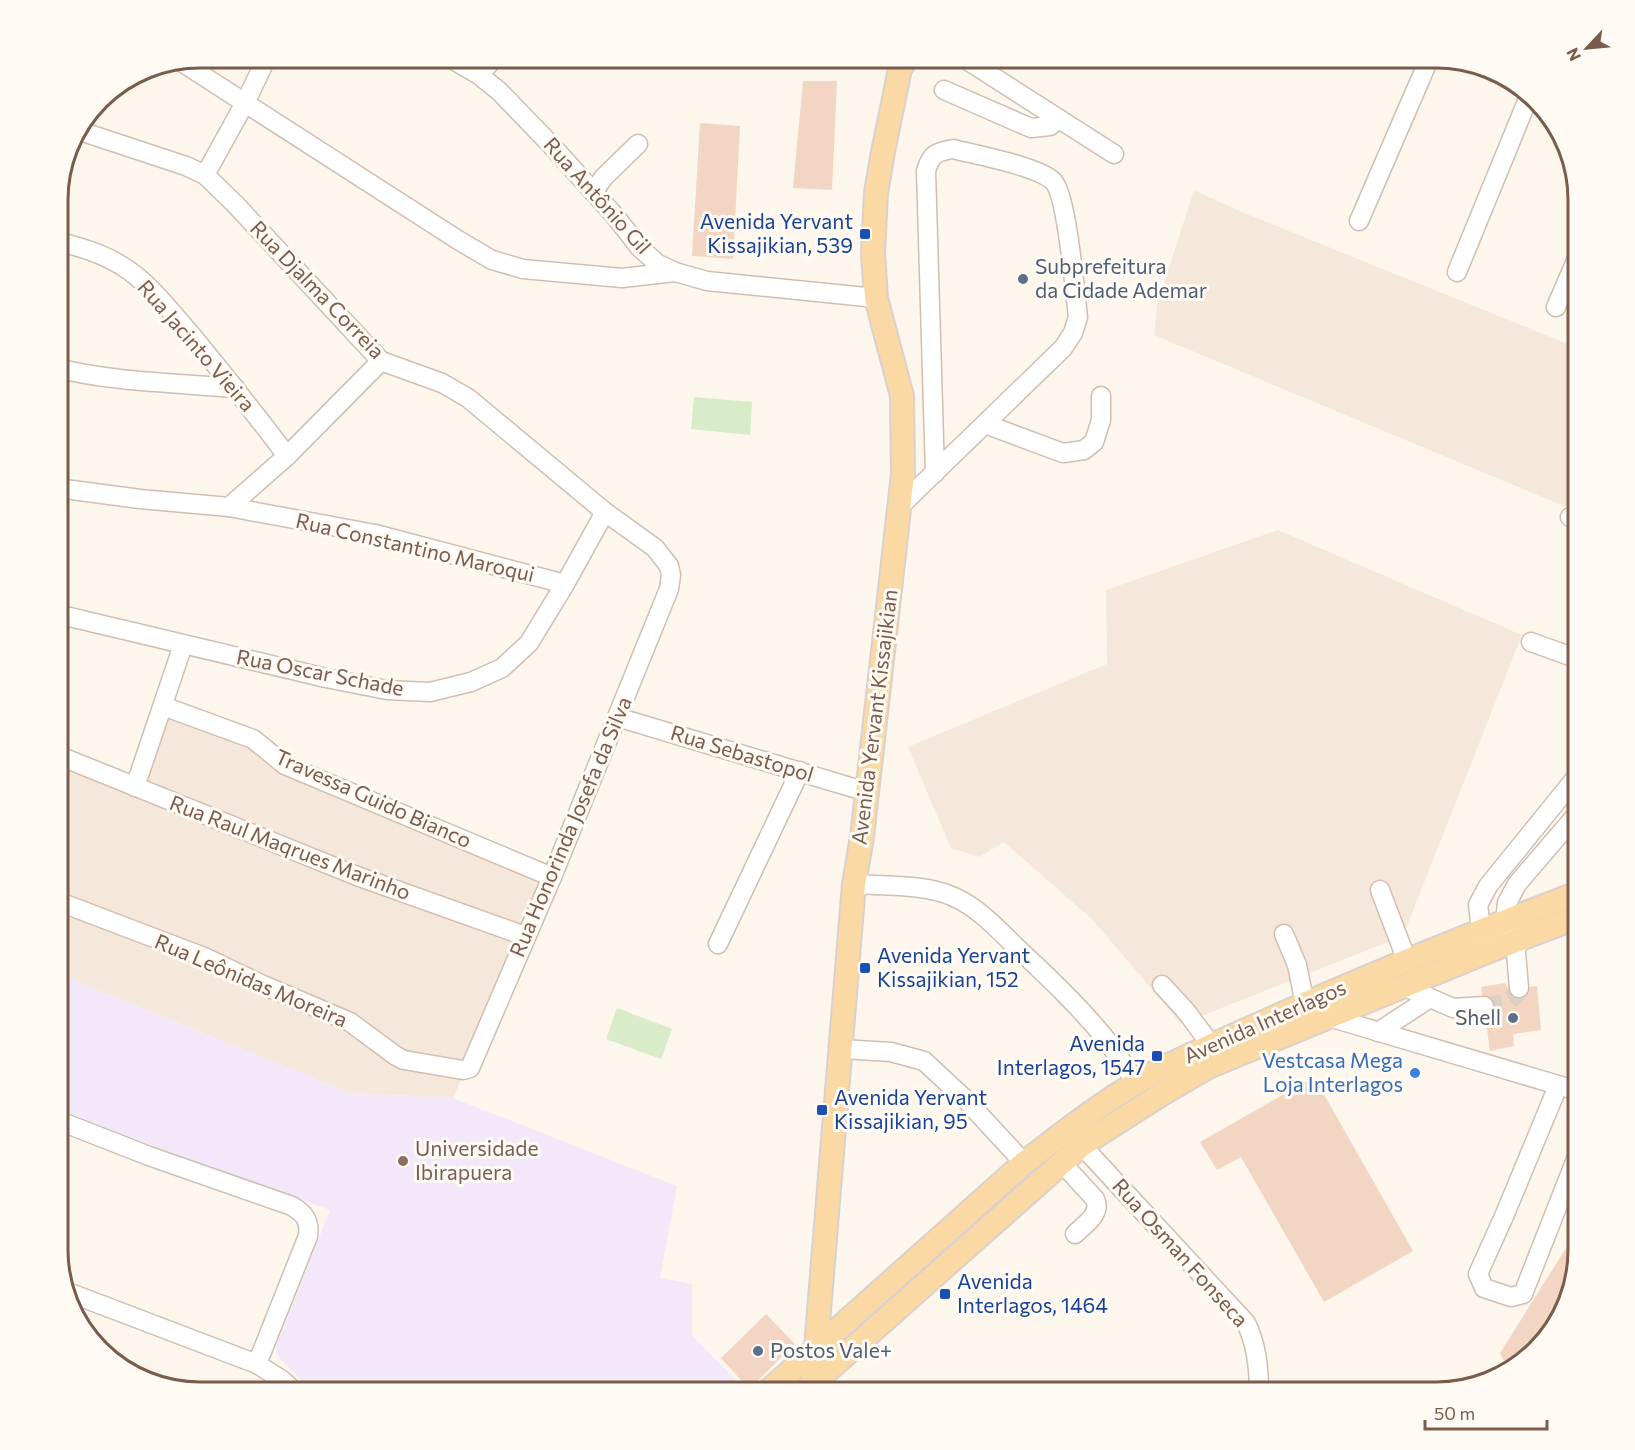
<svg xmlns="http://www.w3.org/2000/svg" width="1635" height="1450" viewBox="0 0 1635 1450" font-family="Commissioner,sans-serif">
<rect width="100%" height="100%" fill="#fdf6ec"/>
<g fill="#f5e8da">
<polygon points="1194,190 1237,210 1578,348 1578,512 1154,335 1157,305"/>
<polygon points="1278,530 1522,635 1403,936 1181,1024 1093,920 1004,842 979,857 951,848 908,747 1107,664 1106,590"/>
<polygon points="163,706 552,877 453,1098 350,1093 73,980 57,970 57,759 139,791"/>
</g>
<polygon fill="#f3e8fa" points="57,970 73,980 350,1093 453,1098 677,1186 660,1278 692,1284 692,1335 744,1389 739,1393 315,1393 280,1359 276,1353 276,1346 330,1210 124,1135 57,1108"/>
<g fill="#d8ecc9">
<polygon points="694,397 752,402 750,435 691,429"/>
<polygon points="617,1008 672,1029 661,1059 606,1039"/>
</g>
<g fill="#f3d5c3">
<polygon points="803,81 837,81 832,190 793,188"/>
<polygon points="700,123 740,126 733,259 692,256"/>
<polygon points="1505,983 1509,990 1537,986 1541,1030 1513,1034 1514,1046 1490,1051 1481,987"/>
<polygon points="1314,1077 1413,1251 1324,1302 1241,1157 1217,1170 1200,1142"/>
<polygon points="1578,1229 1578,1260 1567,1306 1537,1351 1508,1370 1500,1353"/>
<polygon points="766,1314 795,1344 749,1389 721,1358"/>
</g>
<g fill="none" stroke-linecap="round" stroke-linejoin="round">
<path stroke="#dcd0c4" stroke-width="18" stroke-dasharray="18 9" stroke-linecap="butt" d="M1484 1006C1502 1003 1511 1006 1519 988"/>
<defs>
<g id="minor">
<polyline points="448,57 479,75 499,91 553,147 615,216 640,248 658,264 675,272 707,281 876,298"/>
<polyline points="962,57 1114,154"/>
<polyline points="180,61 458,240 492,260 523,269 622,278 675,272"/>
<polyline points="1490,68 1491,68"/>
<polyline points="479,75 495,57"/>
<polyline points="944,90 1031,128 1050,126 1059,119"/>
<polyline points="205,175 246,101 267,57"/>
<polyline points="593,192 604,177 638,144"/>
<polyline points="1359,221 1430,57"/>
<path d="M57 241C79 247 102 253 122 266 150 283 171 312 193 337 225 376 257 416 287 456"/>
<polyline points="1457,272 1530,94"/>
<polyline points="1556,307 1578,256"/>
<path d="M57 368C111 382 179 383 235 388"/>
<polyline points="985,424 1063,453 1084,450 1094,442 1101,420 1101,396"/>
<polyline points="57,488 140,499 229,507 287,456 381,361"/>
<polyline points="229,507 375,534 565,584"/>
<path d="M899 507 1063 348 1073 333 1078 317C1075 293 1067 194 1053 181 1037 166 976 155 953 149 936 152 931 154 926 171L935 473"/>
<polyline points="1570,517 1578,520"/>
<polyline points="57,614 326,678 387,690 430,692 471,682 502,668 529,643 565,584 605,512"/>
<polyline points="1531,642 1578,659"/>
<polyline points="163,706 253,739 285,765 552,877"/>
<polyline points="617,717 867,792"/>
<polyline points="57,755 357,876 525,936"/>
<polyline points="135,787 183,645"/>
<path d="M854 884C884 886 927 884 954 897 977 907 997 928 1015 946 1046 975 1078 1005 1105 1038 1116 1053 1126 1068 1137 1083"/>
<polyline points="1380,890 1407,961"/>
<polyline points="57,901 204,957 263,985 350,1022 396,1056 404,1060 463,1070 470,1068 552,877 669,589 671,575 669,566 655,548 605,512 468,398 442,383 381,361 235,204 205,175 186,166 77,130"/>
<polyline points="1284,934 1297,965 1305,1004 1329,1017 1578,1091"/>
<polyline points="1486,942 1481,929 1478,905 1488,886 1578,775"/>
<polyline points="718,944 800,771"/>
<polyline points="1162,985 1185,1010 1212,1046"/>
<polyline points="1403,986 1453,1008 1484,1006"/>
<polyline points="1519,988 1515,941 1505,920 1507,903 1517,884 1578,813"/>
<polyline points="1378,1032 1430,998"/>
<polyline points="841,1049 891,1052 924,1061 965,1099 1024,1163"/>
<polyline points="1558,1086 1505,1214 1478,1274 1484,1288 1511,1297 1523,1294 1578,1154"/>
<path d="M57 1120 149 1156 292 1206C305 1214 310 1221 308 1236L257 1364"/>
<path d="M1074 1137 1246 1323C1257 1345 1259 1369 1259 1393"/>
<path d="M1061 1162 1095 1199C1102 1214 1085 1224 1075 1234"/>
<polyline points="65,1291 257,1364 282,1380 296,1393"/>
</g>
<g id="major">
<polyline points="813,1384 854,884 862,837 903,474 902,396 876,298 873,253 876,193 883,152 900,69 908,57"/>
<polyline points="808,1388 1082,1145 1162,1094 1208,1067 1489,951 1578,917"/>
<path d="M766 1393 1024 1163C1069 1128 1115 1092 1167 1066 1199 1050 1233 1036 1266 1021 1369 975 1473 933 1578 893"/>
</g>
</defs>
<use href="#minor" stroke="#d1beb0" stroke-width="21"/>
<use href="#major" stroke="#dad1cd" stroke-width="26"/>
<use href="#minor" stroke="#fff" stroke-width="18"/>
<use href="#major" stroke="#fbd9a5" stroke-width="22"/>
</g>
<g fill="#1a4fb4" stroke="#fffaf3" stroke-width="2">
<rect x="859" y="228" width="12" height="12" rx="3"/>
<rect x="859" y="962" width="12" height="12" rx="3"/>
<rect x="1151" y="1050" width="12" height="12" rx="3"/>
<rect x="816" y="1104" width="12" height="12" rx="3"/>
<rect x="939" y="1288" width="12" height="12" rx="3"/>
</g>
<g fill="#5c6f8a" stroke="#fffaf3" stroke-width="2">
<circle cx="1023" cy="279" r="6"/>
<circle cx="1513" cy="1018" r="6"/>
<circle cx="758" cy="1351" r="6"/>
</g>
<circle fill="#3f7fe0" stroke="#fffaf3" stroke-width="2" cx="1415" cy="1073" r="6"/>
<circle fill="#8d6e63" stroke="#fffaf3" stroke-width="2" cx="403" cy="1161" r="6"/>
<g text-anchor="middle" stroke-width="6" stroke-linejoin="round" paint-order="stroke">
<g font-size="21" fill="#7a5c4d" stroke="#fffaf3">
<text transform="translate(597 196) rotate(48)" y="7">Rua Antônio Gil</text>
<text transform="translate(317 290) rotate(46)" y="7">Rua Djalma Correia</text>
<text transform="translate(196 346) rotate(49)" y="7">Rua Jacinto Vieira</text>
<text transform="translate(415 548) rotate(13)" y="7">Rua Constantino Maroqui</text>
<text transform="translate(320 673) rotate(11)" y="7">Rua Oscar Schade</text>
<text transform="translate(875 717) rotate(-83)" y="7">Avenida Yervant Kissajikian</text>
<text transform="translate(742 754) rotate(17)" y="7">Rua Sebastopol</text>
<text transform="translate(373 799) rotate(24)" y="7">Travessa Guido Bianco</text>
<text transform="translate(571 827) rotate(-67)" y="7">Rua Honorinda Josefa da Silva</text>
<text transform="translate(290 848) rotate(21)" y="7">Rua Raul Maqrues Marinho</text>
<text transform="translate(251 981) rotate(23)" y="7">Rua Leônidas Moreira</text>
<text transform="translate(1265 1022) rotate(-24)" y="7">Avenida Interlagos</text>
<text transform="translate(1180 1253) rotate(48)" y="7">Rua Osman Fonseca</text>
</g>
<g font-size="21" fill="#164399" stroke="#fffaf3" text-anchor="start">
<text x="853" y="229" text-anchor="end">Avenida Yervant<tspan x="853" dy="24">Kissajikian, 539</tspan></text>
<text x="877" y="963">Avenida Yervant<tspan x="877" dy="24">Kissajikian, 152</tspan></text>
<text x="1145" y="1051" text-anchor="end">Avenida<tspan x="1145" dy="24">Interlagos, 1547</tspan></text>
<text x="834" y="1105">Avenida Yervant<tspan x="834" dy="24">Kissajikian, 95</tspan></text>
<text x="957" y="1289">Avenida<tspan x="957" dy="24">Interlagos, 1464</tspan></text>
</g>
<g font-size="21" fill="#4e5e75" stroke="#fffaf3" text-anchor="start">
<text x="1035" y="274">Subprefeitura<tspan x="1035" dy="24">da Cidade Ademar</tspan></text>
<text x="1501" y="1025" text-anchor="end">Shell</text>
<text x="770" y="1358">Postos Vale+</text>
</g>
<g font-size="21" fill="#366cbe" stroke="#fffaf3" text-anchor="end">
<text x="1403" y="1068">Vestcasa Mega<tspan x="1403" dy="24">Loja Interlagos</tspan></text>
</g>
<g font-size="21" fill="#785e54" stroke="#fffaf3" text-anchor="start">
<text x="415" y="1156">Universidade<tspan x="415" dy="24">Ibirapuera</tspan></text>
</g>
</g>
<path d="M0 0H1635V1450H0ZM200 68H1436A132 132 0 0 1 1568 200V1250A132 132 0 0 1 1436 1382H200A132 132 0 0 1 68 1250V200A132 132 0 0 1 200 68Z" fill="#fffaf3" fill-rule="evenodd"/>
<path fill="none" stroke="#7a5c4d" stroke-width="3" d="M200 68H1436A132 132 0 0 1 1568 200V1250A132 132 0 0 1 1436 1382H200A132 132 0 0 1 68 1250V200A132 132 0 0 1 200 68Z"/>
<g transform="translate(1587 48) rotate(244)" stroke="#fffaf3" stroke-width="4.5" paint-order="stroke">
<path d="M0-4.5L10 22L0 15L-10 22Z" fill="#7a5c4d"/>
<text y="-9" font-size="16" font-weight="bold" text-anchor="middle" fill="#7a5c4d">N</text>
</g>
<path d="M1425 1420v9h122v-9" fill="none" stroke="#7a5c4d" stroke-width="3"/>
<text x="1434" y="1420" font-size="18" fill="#7a5c4d" stroke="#fffaf3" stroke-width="4.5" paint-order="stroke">50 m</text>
</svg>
